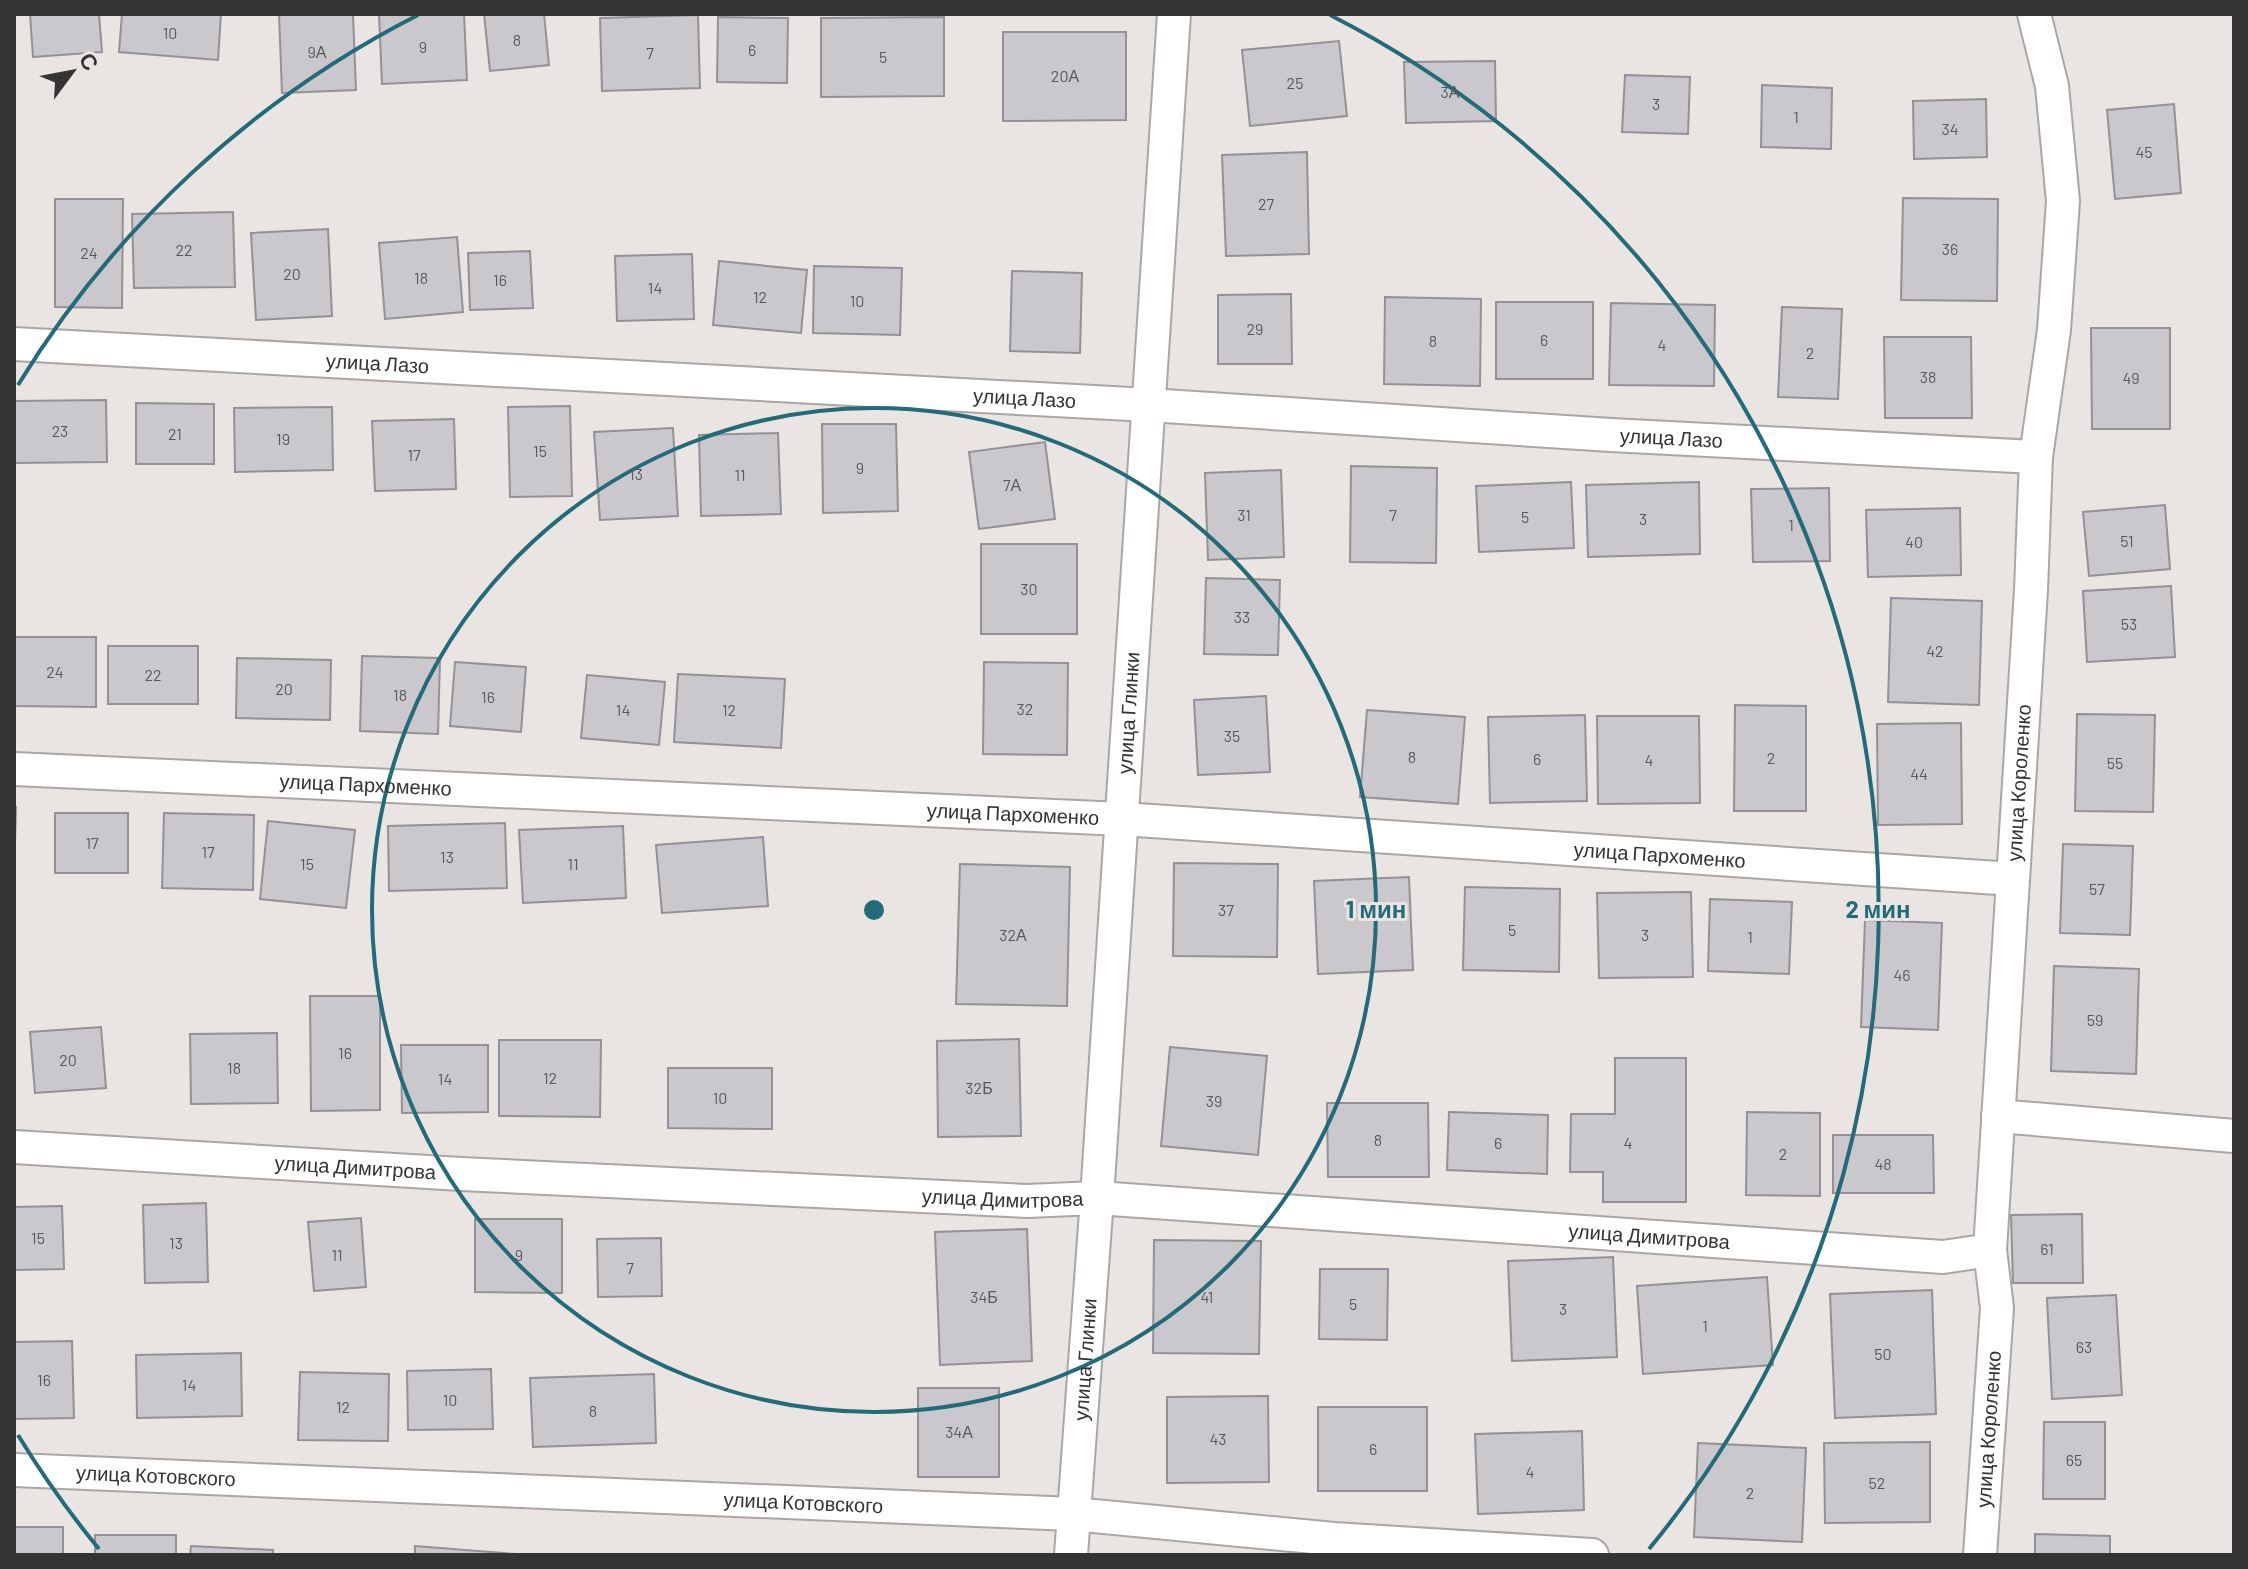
<svg xmlns="http://www.w3.org/2000/svg" width="2248" height="1569" viewBox="0 0 2248 1569" font-family="Barlow,sans-serif">
<rect width="100%" height="100%" fill="#eae5e3"/>
<g fill="#cac8cc" stroke="#939195" stroke-width="2">
<polygon points="30,14 99,14 102,52 33,57"/>
<polygon points="122,14 221,14 218,60 119,52"/>
<polygon points="279,14 353,14 356,90 282,93"/>
<polygon points="379,14 464,14 467,80 382,84"/>
<polygon points="484,14 544,14 549,65 490,71"/>
<polygon points="698,15 700,88 602,91 600,18"/>
<polygon points="718,17 788,18 787,83 717,82"/>
<polygon points="944,17 944,96 821,97 821,18"/>
<polygon points="1003,32 1126,32 1126,120 1003,121"/>
<polygon points="1339,41 1347,116 1250,126 1242,50"/>
<polygon points="1495,61 1496,121 1406,123 1404,62"/>
<polygon points="1625,75 1690,77 1688,134 1622,132"/>
<polygon points="1762,85 1832,88 1831,149 1761,147"/>
<polygon points="1986,99 1987,157 1914,159 1913,101"/>
<polygon points="2174,104 2181,193 2115,199 2107,110"/>
<polygon points="1307,152 1309,254 1226,256 1222,155"/>
<polygon points="1903,198 1998,199 1997,301 1901,300"/>
<polygon points="55,199 123,199 122,308 55,307"/>
<polygon points="233,212 235,287 134,288 132,214"/>
<polygon points="328,229 332,316 256,320 251,233"/>
<polygon points="457,237 463,312 385,319 379,243"/>
<polygon points="530,251 533,308 470,310 468,253"/>
<polygon points="692,254 694,319 617,321 615,256"/>
<polygon points="719,261 807,270 801,333 713,325"/>
<polygon points="814,266 902,268 900,335 813,333"/>
<polygon points="1012,271 1082,273 1080,353 1010,351"/>
<polygon points="1291,294 1292,364 1218,364 1218,295"/>
<polygon points="1385,297 1481,299 1480,386 1384,384"/>
<rect x="1496" y="302" width="97" height="77"/>
<polygon points="1611,303 1715,305 1714,386 1609,385"/>
<polygon points="1782,307 1842,309 1838,399 1778,397"/>
<polygon points="2091,328 2170,328 2170,429 2092,429"/>
<polygon points="1884,337 1971,337 1972,418 1885,418"/>
<polygon points="106,400 107,462 14,463 14,401"/>
<polygon points="136,403 214,404 214,464 136,464"/>
<polygon points="570,406 572,496 510,497 508,407"/>
<polygon points="332,407 333,470 235,472 234,408"/>
<polygon points="454,419 456,489 375,491 372,421"/>
<polygon points="822,424 896,424 898,511 823,513"/>
<polygon points="673,428 678,516 600,520 594,432"/>
<polygon points="778,433 781,514 701,516 699,435"/>
<polygon points="1045,442 1055,519 979,529 969,452"/>
<polygon points="1351,466 1437,468 1436,563 1350,562"/>
<polygon points="1281,470 1284,557 1208,560 1205,473"/>
<polygon points="1571,482 1574,548 1479,552 1476,486"/>
<polygon points="1699,482 1700,554 1588,557 1586,485"/>
<polygon points="1829,488 1830,561 1753,562 1751,489"/>
<polygon points="2165,505 2170,569 2089,576 2083,512"/>
<polygon points="1960,508 1961,575 1868,577 1866,510"/>
<rect x="981" y="544" width="96" height="90"/>
<polygon points="1206,578 1280,580 1278,655 1204,654"/>
<polygon points="2171,586 2175,657 2087,662 2083,591"/>
<polygon points="1891,598 1982,601 1979,705 1888,702"/>
<polygon points="14,637 96,637 96,707 14,706"/>
<rect x="108" y="646" width="90" height="58"/>
<polygon points="362,656 440,658 438,734 360,731"/>
<polygon points="237,658 331,660 330,720 236,718"/>
<polygon points="455,662 526,667 521,732 450,726"/>
<polygon points="984,662 1068,663 1067,755 983,754"/>
<polygon points="678,674 785,679 781,748 674,742"/>
<polygon points="587,675 665,682 659,745 581,738"/>
<polygon points="1266,696 1270,772 1198,775 1194,700"/>
<polygon points="1735,705 1806,706 1806,811 1734,811"/>
<polygon points="1367,710 1465,717 1458,804 1360,797"/>
<polygon points="2077,714 2155,715 2153,812 2075,811"/>
<polygon points="1585,715 1587,801 1490,803 1488,717"/>
<polygon points="1597,716 1699,716 1700,803 1598,804"/>
<polygon points="1961,723 1962,824 1878,825 1877,724"/>
<polygon points="14,807 16,807 14,879"/>
<rect x="55" y="813" width="73" height="60"/>
<polygon points="164,813 254,815 253,890 162,888"/>
<polygon points="268,821 355,830 346,908 260,899"/>
<polygon points="505,823 507,888 389,891 388,826"/>
<polygon points="623,826 626,898 523,903 519,830"/>
<polygon points="763,837 768,906 662,913 656,845"/>
<polygon points="2063,844 2133,846 2130,935 2060,933"/>
<polygon points="1174,863 1278,864 1277,957 1173,956"/>
<polygon points="960,864 1070,867 1067,1006 956,1004"/>
<polygon points="1409,877 1413,970 1318,974 1314,881"/>
<polygon points="1465,887 1560,889 1559,972 1463,970"/>
<polygon points="1691,892 1693,977 1599,978 1597,893"/>
<polygon points="1710,899 1792,902 1789,974 1708,971"/>
<polygon points="1865,920 1942,923 1938,1030 1861,1027"/>
<polygon points="2054,966 2139,969 2136,1074 2051,1071"/>
<polygon points="310,996 380,996 380,1110 311,1111"/>
<polygon points="101,1027 106,1088 35,1093 30,1032"/>
<polygon points="277,1033 278,1103 191,1104 190,1034"/>
<polygon points="1019,1039 1021,1136 938,1137 937,1041"/>
<polygon points="499,1040 601,1040 600,1117 499,1116"/>
<polygon points="401,1045 488,1045 488,1112 402,1113"/>
<polygon points="1170,1047 1267,1056 1258,1155 1161,1146"/>
<polygon points="1615,1058 1686,1058 1686,1202 1603,1202 1603,1172 1570,1172 1571,1114 1615,1114"/>
<polygon points="668,1068 772,1068 772,1129 668,1128"/>
<polygon points="1327,1103 1428,1103 1429,1177 1328,1177"/>
<polygon points="1449,1112 1548,1115 1547,1174 1447,1170"/>
<polygon points="1747,1112 1820,1113 1820,1196 1746,1195"/>
<polygon points="1833,1135 1933,1135 1934,1193 1833,1193"/>
<polygon points="206,1203 208,1282 145,1283 143,1205"/>
<polygon points="62,1206 64,1269 14,1270 14,1207"/>
<polygon points="2082,1214 2083,1283 2013,1283 2011,1215"/>
<polygon points="361,1218 366,1287 314,1291 308,1222"/>
<polygon points="475,1219 562,1219 562,1293 475,1292"/>
<polygon points="1027,1229 1032,1361 940,1365 935,1232"/>
<polygon points="661,1238 662,1296 598,1297 597,1239"/>
<polygon points="1154,1240 1261,1241 1259,1354 1153,1353"/>
<polygon points="1613,1257 1617,1357 1512,1361 1508,1261"/>
<polygon points="1320,1269 1388,1269 1387,1340 1319,1339"/>
<polygon points="1767,1277 1773,1365 1643,1374 1637,1286"/>
<polygon points="1932,1290 1936,1414 1835,1418 1830,1294"/>
<polygon points="2116,1295 2122,1395 2052,1399 2047,1298"/>
<polygon points="72,1341 74,1418 14,1419 14,1342"/>
<polygon points="241,1353 242,1416 137,1418 136,1355"/>
<polygon points="491,1369 493,1429 408,1430 407,1371"/>
<polygon points="300,1372 389,1374 388,1441 298,1440"/>
<polygon points="654,1374 656,1443 533,1447 530,1378"/>
<rect x="918" y="1388" width="81" height="89"/>
<polygon points="1268,1396 1269,1482 1167,1483 1167,1397"/>
<rect x="1318" y="1407" width="109" height="84"/>
<polygon points="2044,1422 2105,1422 2105,1499 2043,1499"/>
<polygon points="1582,1431 1584,1510 1478,1514 1475,1434"/>
<polygon points="1930,1442 1930,1522 1825,1523 1824,1443"/>
<polygon points="1698,1443 1806,1448 1802,1542 1694,1537"/>
<rect x="14" y="1527" width="49" height="28"/>
<polygon points="2035,1534 2110,1536 2110,1555 2035,1555"/>
<rect x="95" y="1535" width="81" height="20"/>
<polygon points="191,1546 273,1550 273,1555 190,1555"/>
<polygon points="415,1546 515,1554 515,1555 415,1555"/>
</g>
<g fill="none" stroke-linecap="round" stroke-linejoin="round">
<defs>
<g id="minor">
<path id="s1" d="M14 344 1149 405 1611 435 2036 457"/>
<path id="s2" d="M14 769 1122 819 2013 879"/>
<polyline points="1998,1116 2234,1136"/>
<path id="s3" d="M14 1147 461 1174 1027 1201 1097 1198 1943 1257 1990 1250"/>
<path id="s4" d="M14 1470 1073 1514 1334 1539 1592 1555"/>
<path id="s5" d="M1071 1555 1097 1198 1174 14"/>
<path id="s6" d="M1980 1555 1997 1308 1990 1250 2031 590 2036 457 2054 330 2063 201 2052 86 2034 14"/>
</g>
</defs>
<use href="#minor" stroke="#aaa6a4" stroke-width="36"/>
<use href="#minor" stroke="#fff" stroke-width="32"/>
</g>
<g fill="none" stroke="#236b78" stroke-width="4">
<circle cx="874" cy="910" r="502"/>
<path d="M99 1549A1004 1004 0 0 1 18 1435M18 385A1004 1004 0 0 1 418 15M1330 15A1004 1004 0 0 1 1649 1549"/>
</g>
<g text-anchor="middle" stroke-width="6" stroke-linejoin="round" paint-order="stroke">
<g font-size="16" fill="#5a5859">
<text x="170" y="39">10</text>
<text x="517" y="46">8</text>
<text x="423" y="53">9</text>
<text x="752" y="56">6</text>
<text x="317" y="58">9А</text>
<text x="650" y="59">7</text>
<text x="883" y="63">5</text>
<text x="1065" y="82">20А</text>
<text x="1295" y="89">25</text>
<text x="1450" y="98">3А</text>
<text x="1656" y="110">3</text>
<text x="1796" y="123">1</text>
<text x="1950" y="135">34</text>
<text x="2144" y="158">45</text>
<text x="1266" y="210">27</text>
<text x="1950" y="255">36</text>
<text x="184" y="256">22</text>
<text x="89" y="259">24</text>
<text x="292" y="280">20</text>
<text x="421" y="284">18</text>
<text x="500" y="286">16</text>
<text x="655" y="294">14</text>
<text x="760" y="303">12</text>
<text x="857" y="307">10</text>
<text x="1255" y="335">29</text>
<text x="1544" y="346">6</text>
<text x="1433" y="347">8</text>
<text x="1662" y="351">4</text>
<text x="1810" y="359">2</text>
<text x="1928" y="383">38</text>
<text x="2131" y="384">49</text>
<text x="60" y="437">23</text>
<text x="175" y="440">21</text>
<text x="283" y="445">19</text>
<text x="540" y="457">15</text>
<text x="414" y="461">17</text>
<text x="860" y="474">9</text>
<text x="636" y="480">13</text>
<text x="740" y="481">11</text>
<text x="1012" y="491">7А</text>
<text x="1244" y="521">31</text>
<text x="1393" y="521">7</text>
<text x="1525" y="523">5</text>
<text x="1643" y="525">3</text>
<text x="1791" y="531">1</text>
<text x="2127" y="547">51</text>
<text x="1914" y="548">40</text>
<text x="1029" y="595">30</text>
<text x="1242" y="623">33</text>
<text x="2129" y="630">53</text>
<text x="1935" y="657">42</text>
<text x="55" y="678">24</text>
<text x="153" y="681">22</text>
<text x="284" y="695">20</text>
<text x="400" y="701">18</text>
<text x="488" y="703">16</text>
<text x="1025" y="715">32</text>
<text x="623" y="716">14</text>
<text x="729" y="716">12</text>
<text x="1232" y="742">35</text>
<text x="1412" y="763">8</text>
<text x="1771" y="764">2</text>
<text x="1537" y="765">6</text>
<text x="1649" y="766">4</text>
<text x="2115" y="769">55</text>
<text x="1919" y="780">44</text>
<text x="92" y="849">17</text>
<text x="208" y="858">17</text>
<text x="447" y="863">13</text>
<text x="307" y="870">15</text>
<text x="573" y="870">11</text>
<text x="2097" y="895">57</text>
<text x="1226" y="916">37</text>
<text x="1512" y="936">5</text>
<text x="1013" y="941">32А</text>
<text x="1645" y="941">3</text>
<text x="1750" y="943">1</text>
<text x="1902" y="981">46</text>
<text x="2095" y="1026">59</text>
<text x="345" y="1059">16</text>
<text x="68" y="1066">20</text>
<text x="234" y="1074">18</text>
<text x="550" y="1084">12</text>
<text x="445" y="1085">14</text>
<text x="979" y="1094">32Б</text>
<text x="720" y="1104">10</text>
<text x="1214" y="1107">39</text>
<text x="1378" y="1146">8</text>
<text x="1498" y="1149">6</text>
<text x="1628" y="1149">4</text>
<text x="1783" y="1160">2</text>
<text x="1883" y="1170">48</text>
<text x="38" y="1244">15</text>
<text x="176" y="1249">13</text>
<text x="2047" y="1255">61</text>
<text x="337" y="1261">11</text>
<text x="519" y="1261">9</text>
<text x="630" y="1274">7</text>
<text x="984" y="1303">34Б</text>
<text x="1207" y="1303">41</text>
<text x="1353" y="1310">5</text>
<text x="1563" y="1315">3</text>
<text x="1705" y="1332">1</text>
<text x="2084" y="1353">63</text>
<text x="1883" y="1360">50</text>
<text x="44" y="1386">16</text>
<text x="189" y="1391">14</text>
<text x="450" y="1406">10</text>
<text x="343" y="1413">12</text>
<text x="593" y="1417">8</text>
<text x="959" y="1438">34А</text>
<text x="1218" y="1445">43</text>
<text x="1373" y="1455">6</text>
<text x="2074" y="1466">65</text>
<text x="1530" y="1478">4</text>
<text x="1877" y="1489">52</text>
<text x="1750" y="1499">2</text>
</g>
<g font-size="20" fill="#353333" stroke="#eae5e3">
<text dy="7" stroke="none"><textPath href="#s1" startOffset="364">улица Лазо</textPath></text>
<text dy="7" stroke="none"><textPath href="#s1" startOffset="1012">улица Лазо</textPath></text>
<text dy="7" stroke="none"><textPath href="#s1" startOffset="1660">улица Лазо</textPath></text>
<text dy="7" stroke="none"><textPath href="#s5" startOffset="844">улица Глинки</textPath></text>
<text dy="7" stroke="none"><textPath href="#s6" startOffset="774">улица Короленко</textPath></text>
<text dy="7" stroke="none"><textPath href="#s2" startOffset="352">улица Пархоменко</textPath></text>
<text dy="7" stroke="none"><textPath href="#s2" startOffset="1000">улица Пархоменко</textPath></text>
<text dy="7" stroke="none"><textPath href="#s2" startOffset="1648">улица Пархоменко</textPath></text>
<text dy="7" stroke="none"><textPath href="#s3" startOffset="342">улица Димитрова</textPath></text>
<text dy="7" stroke="none"><textPath href="#s3" startOffset="990">улица Димитрова</textPath></text>
<text dy="7" stroke="none"><textPath href="#s3" startOffset="1638">улица Димитрова</textPath></text>
<text dy="7" stroke="none"><textPath href="#s5" startOffset="196">улица Глинки</textPath></text>
<text dy="7" stroke="none"><textPath href="#s6" startOffset="126">улица Короленко</textPath></text>
<text dy="7" stroke="none"><textPath href="#s4" startOffset="142">улица Котовского</textPath></text>
<text dy="7" stroke="none"><textPath href="#s4" startOffset="790">улица Котовского</textPath></text>
</g>
</g>
<circle cx="874" cy="910" r="12" fill="#236b78" stroke="#eae5e3" stroke-width="4"/>
<g font-size="24" text-anchor="middle" font-weight="bold" fill="#236b78" stroke="#eae5e3" stroke-width="6" stroke-linejoin="round" paint-order="stroke">
<text x="1376" y="918">1 мин</text>
<text x="1878" y="918">2 мин</text>
</g>
<rect width="2248" height="1569" fill="none" stroke="#353333" stroke-width="32"/>
<g transform="translate(72 72) rotate(58)" stroke="#eae5e3" stroke-width="6" paint-order="stroke">
<path d="M0-6L14 30L0 20L-14 30Z" fill="#353333"/>
<text y="-12" font-size="22" font-weight="bold" text-anchor="middle" fill="#353333">С</text>
</g>
</svg>
